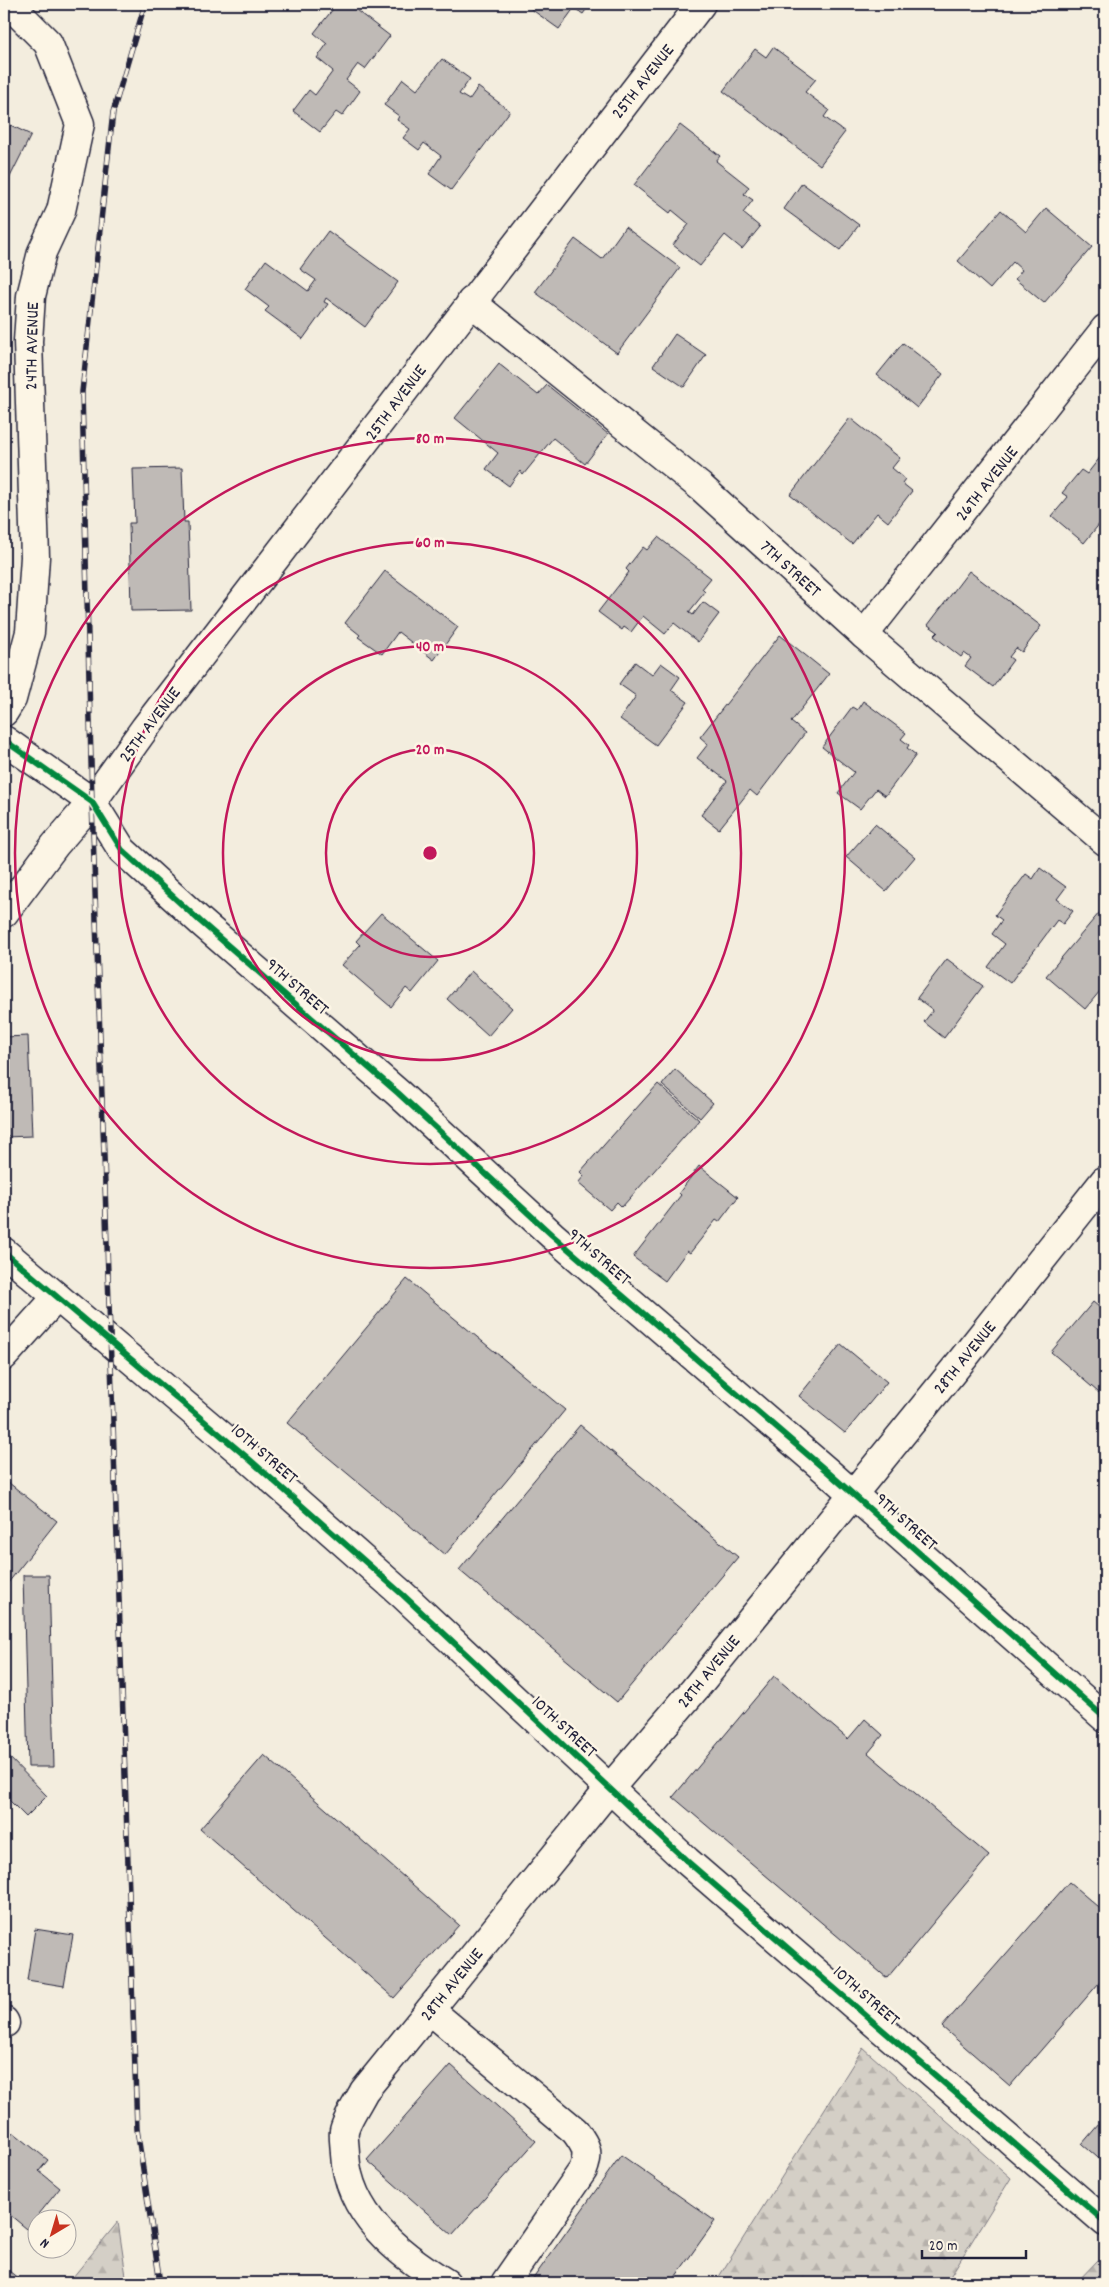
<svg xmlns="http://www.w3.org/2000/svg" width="1109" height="2287" viewBox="0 0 1109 2287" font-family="Dekko,sans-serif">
<defs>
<pattern id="forest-firs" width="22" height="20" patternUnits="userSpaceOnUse" patternTransform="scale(1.25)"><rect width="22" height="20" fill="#d4cfc6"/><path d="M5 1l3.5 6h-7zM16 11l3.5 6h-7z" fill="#b6b1ab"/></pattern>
</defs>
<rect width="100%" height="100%" fill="#f3edde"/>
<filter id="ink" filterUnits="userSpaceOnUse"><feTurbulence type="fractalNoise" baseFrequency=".02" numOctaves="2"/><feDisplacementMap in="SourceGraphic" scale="10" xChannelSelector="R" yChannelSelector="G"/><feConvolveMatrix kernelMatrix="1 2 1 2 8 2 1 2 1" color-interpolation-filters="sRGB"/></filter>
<g filter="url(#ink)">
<g fill="url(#forest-firs)" stroke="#7b7880">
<polygon points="863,2048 1011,2178 946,2283 715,2283"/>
<polygon points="118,2222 127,2283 68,2283"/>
<polygon points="1098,2260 1105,2267 1105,2283 1076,2283"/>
</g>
<g fill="#bfbab6" stroke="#22223b">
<polygon points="337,4 348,4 390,36 365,69 358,64 346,80 360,91 342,116 336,112 320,132 293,111 309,90 315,95 333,71 317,58 327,44 314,33"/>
<polygon points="524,4 590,4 583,14 574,8 559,29"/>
<polygon points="773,47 816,79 805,92 829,110 824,117 845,132 820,165 723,91 755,49 766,57"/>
<polygon points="442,59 470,79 459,94 469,100 478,87 510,111 451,190 429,174 441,156 424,143 419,150 403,138 410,129 397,120 399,116 384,105 403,79 417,90"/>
<polygon points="4,122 31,135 9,179 4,177"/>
<polygon points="680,125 720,156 716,161 749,187 744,194 753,200 743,213 760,227 742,249 725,235 700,266 673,245 689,224 672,210 670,213 634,185"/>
<polygon points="802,183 859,225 840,250 784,209"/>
<polygon points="1046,208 1092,247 1044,303 1015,279 1022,270 1013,262 990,289 958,261 1001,210 1026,232"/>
<polygon points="625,227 680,268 617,353 535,292 575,239 602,259"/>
<polygon points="328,231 398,282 365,327 326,298 324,302 328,304 303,339 265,311 269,307 245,289 266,260 308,291 316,280 300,269"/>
<polygon points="675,334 706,355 684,387 653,366"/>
<polygon points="903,343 943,374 917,408 877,375"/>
<polygon points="499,364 538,395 547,385 608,434 585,464 553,438 523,475 520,471 509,486 486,469 498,453 455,418"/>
<polygon points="5,373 7,423 4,424 4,374"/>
<polygon points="850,418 900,458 892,468 905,479 902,483 912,491 888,522 877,513 852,544 790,495"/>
<polygon points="4,449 6,502 4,502"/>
<polygon points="1105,451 1105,517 1084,543 1052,516 1068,497 1062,493 1081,470 1087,474"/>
<polygon points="182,468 184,522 188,522 191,610 131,611 129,523 135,523 133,469"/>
<polygon points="658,537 711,578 702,589 705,592 689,612 693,615 703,602 719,614 698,642 674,623 665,634 643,616 631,632 624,627 622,630 598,612 629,572 626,569 643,547 647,550"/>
<polygon points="385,571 458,627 434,660 398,632 382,654 358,637 360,635 345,623"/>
<polygon points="969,571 1041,626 1022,652 1016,648 1009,657 1013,660 993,687 965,666 971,658 964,653 961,657 934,636 938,632 928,625"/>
<polygon points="780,635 829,674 791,722 805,733 757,796 750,790 719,829 701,815 727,781 697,758 708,744 700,737"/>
<polygon points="635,662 652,675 661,663 680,677 671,690 688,702 656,745 620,719 636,696 619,684"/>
<polygon points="863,701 906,733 901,739 909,745 907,748 916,755 885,796 876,789 860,809 838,793 854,772 822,747 852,707 857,710"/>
<polygon points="875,824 915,857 886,891 846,857"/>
<polygon points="1040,868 1066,887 1057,899 1073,911 1063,924 1057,920 1010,983 988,967 1005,944 992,934 1002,920 995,915 1026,874 1033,879"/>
<polygon points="1105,906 1105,985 1085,1009 1046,976"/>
<polygon points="381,913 438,961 412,993 406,988 391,1007 342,965 360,945 356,941"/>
<polygon points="947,959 983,986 944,1038 924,1022 933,1010 917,998"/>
<polygon points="471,971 512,1008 488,1036 447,999"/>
<polygon points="28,1036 32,1136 4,1137 4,1037"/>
<polygon points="675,1069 713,1103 700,1118 662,1085"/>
<polygon points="658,1084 699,1120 622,1207 617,1202 610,1210 578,1183 584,1176 580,1172"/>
<polygon points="699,1166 738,1197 719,1222 716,1220 690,1253 687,1251 665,1281 633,1257 681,1195 679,1193"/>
<polygon points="407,1279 565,1410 445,1555 287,1423"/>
<polygon points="1093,1302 1105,1312 1105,1398 1051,1352"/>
<polygon points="841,1344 887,1382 845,1433 799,1396"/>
<polygon points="580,1425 738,1557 617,1702 459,1570"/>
<polygon points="4,1479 57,1521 4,1588"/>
<polygon points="23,1575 49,1575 54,1767 28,1767"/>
<polygon points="774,1676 848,1739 865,1719 883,1735 868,1753 989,1856 887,1978 673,1797"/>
<polygon points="4,1752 47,1796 26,1817 4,1795"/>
<polygon points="264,1755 459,1925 394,1998 200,1829"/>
<polygon points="1069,1882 1105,1913 1105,1976 1010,2086 942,2027"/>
<polygon points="35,1929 73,1935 64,1986 27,1980"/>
<polygon points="451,2065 536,2141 452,2235 367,2160"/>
<polygon points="1105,2117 1105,2164 1082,2144"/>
<polygon points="13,2132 48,2160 39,2171 60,2188 27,2229 4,2210 4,2143"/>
<polygon points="621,2155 715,2221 671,2283 530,2283"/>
<polygon points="4,2267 24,2283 4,2283"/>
</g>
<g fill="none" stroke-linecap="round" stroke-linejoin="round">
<defs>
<g id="minor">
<polyline points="471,302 702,488 864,635 1105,841"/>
<polyline points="864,635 1105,329"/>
<polyline points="4,712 12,699 30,632 35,557 28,341 31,296 42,252 61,211 80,124 48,43 9,4"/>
<polyline points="4,740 92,802 122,850 201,922 398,1093 552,1235 829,1473 1105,1718"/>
<polyline points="4,913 55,845 92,802 145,728 701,4"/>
<polyline points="4,1252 249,1459 403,1595 687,1861 1105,2222"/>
<polyline points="4,1356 57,1297"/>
<path d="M430 2010 575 2131C586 2146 590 2152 583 2170L505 2283"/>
<polyline points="4,2021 5,2023"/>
<path d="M446 2283C398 2254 348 2214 345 2154 345 2147 343 2138 344 2131 346 2120 359 2101 364 2091L610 1788 694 1690 962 1360 1105 1180"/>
</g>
</defs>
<use href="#minor" stroke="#22223b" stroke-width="31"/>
<use href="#minor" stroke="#fcf5e5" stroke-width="28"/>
<defs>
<polyline id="rail" points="145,4 113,112 82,392 92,802 137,2129 160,2283"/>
</defs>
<use href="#rail" stroke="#22223b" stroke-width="5.5"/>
<use href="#rail" stroke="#fcf5e5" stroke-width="4" stroke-dasharray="11" stroke-linecap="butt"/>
<defs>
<g id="cycleway">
<polyline points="4,740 92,802 122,850 201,922 398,1093 552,1235 829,1473 1105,1718"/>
<polyline points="4,1252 249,1459 403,1595 687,1861 1105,2222"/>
</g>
</defs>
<use href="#cycleway" stroke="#fcf5e5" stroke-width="9"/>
<use href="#cycleway" stroke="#00873e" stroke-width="6"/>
</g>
</g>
<g fill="none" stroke="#c2185b" stroke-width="2.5">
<circle cx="430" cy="853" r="104"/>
<circle cx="430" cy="853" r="207"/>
<circle cx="430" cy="853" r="311"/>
<circle cx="430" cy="853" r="415"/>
</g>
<g text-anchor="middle" stroke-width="5" stroke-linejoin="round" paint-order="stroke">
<g font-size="18" fill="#22223b" stroke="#fcf5e5">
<text transform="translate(642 81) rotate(-52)" y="6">25TH AVENUE</text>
<text transform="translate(31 346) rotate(-89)" y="6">24TH AVENUE</text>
<text transform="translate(395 402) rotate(-53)" y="6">25TH AVENUE</text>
<text transform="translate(986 483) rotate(-52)" y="6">26TH AVENUE</text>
<text transform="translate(791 568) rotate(42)" y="6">7TH STREET</text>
<text transform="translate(149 724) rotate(-53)" y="6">25TH AVENUE</text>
<text transform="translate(298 986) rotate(41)" y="6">9TH STREET</text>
<text transform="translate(600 1256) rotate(41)" y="6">9TH STREET</text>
<text transform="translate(964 1357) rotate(-51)" y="6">28TH AVENUE</text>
<text transform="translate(265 1453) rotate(41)" y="6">10TH STREET</text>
<text transform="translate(907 1521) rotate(42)" y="6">9TH STREET</text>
<text transform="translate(708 1671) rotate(-51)" y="6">28TH AVENUE</text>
<text transform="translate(565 1726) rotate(43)" y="6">10TH STREET</text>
<text transform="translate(451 1984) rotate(-51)" y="6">28TH AVENUE</text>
<text transform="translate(867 1995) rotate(41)" y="6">10TH STREET</text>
</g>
</g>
<circle cx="430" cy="853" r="8" fill="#c2185b" stroke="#fcf5e5" stroke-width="2.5"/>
<g font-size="15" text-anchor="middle" font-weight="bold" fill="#c2185b" stroke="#fcf5e5" stroke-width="5" stroke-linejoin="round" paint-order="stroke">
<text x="430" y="443">80 m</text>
<text x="430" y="547">60 m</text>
<text x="430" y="651">40 m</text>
<text x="430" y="754">20 m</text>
</g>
<rect width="1109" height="2287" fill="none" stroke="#fcf5e5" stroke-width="20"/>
<rect x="10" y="10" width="1089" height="2267" fill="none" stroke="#22223b" stroke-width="2" filter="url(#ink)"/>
<g transform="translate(52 2234) rotate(218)"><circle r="24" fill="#fcf5e5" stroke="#a5a1a1"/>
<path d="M0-4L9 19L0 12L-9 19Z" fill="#c8321e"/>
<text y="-8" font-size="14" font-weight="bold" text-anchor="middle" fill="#22223b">N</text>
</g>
<path d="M922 2250v8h104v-8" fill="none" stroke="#22223b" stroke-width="2.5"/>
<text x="929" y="2250" font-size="15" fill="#22223b" stroke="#fcf5e5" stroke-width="4" paint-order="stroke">20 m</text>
</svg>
